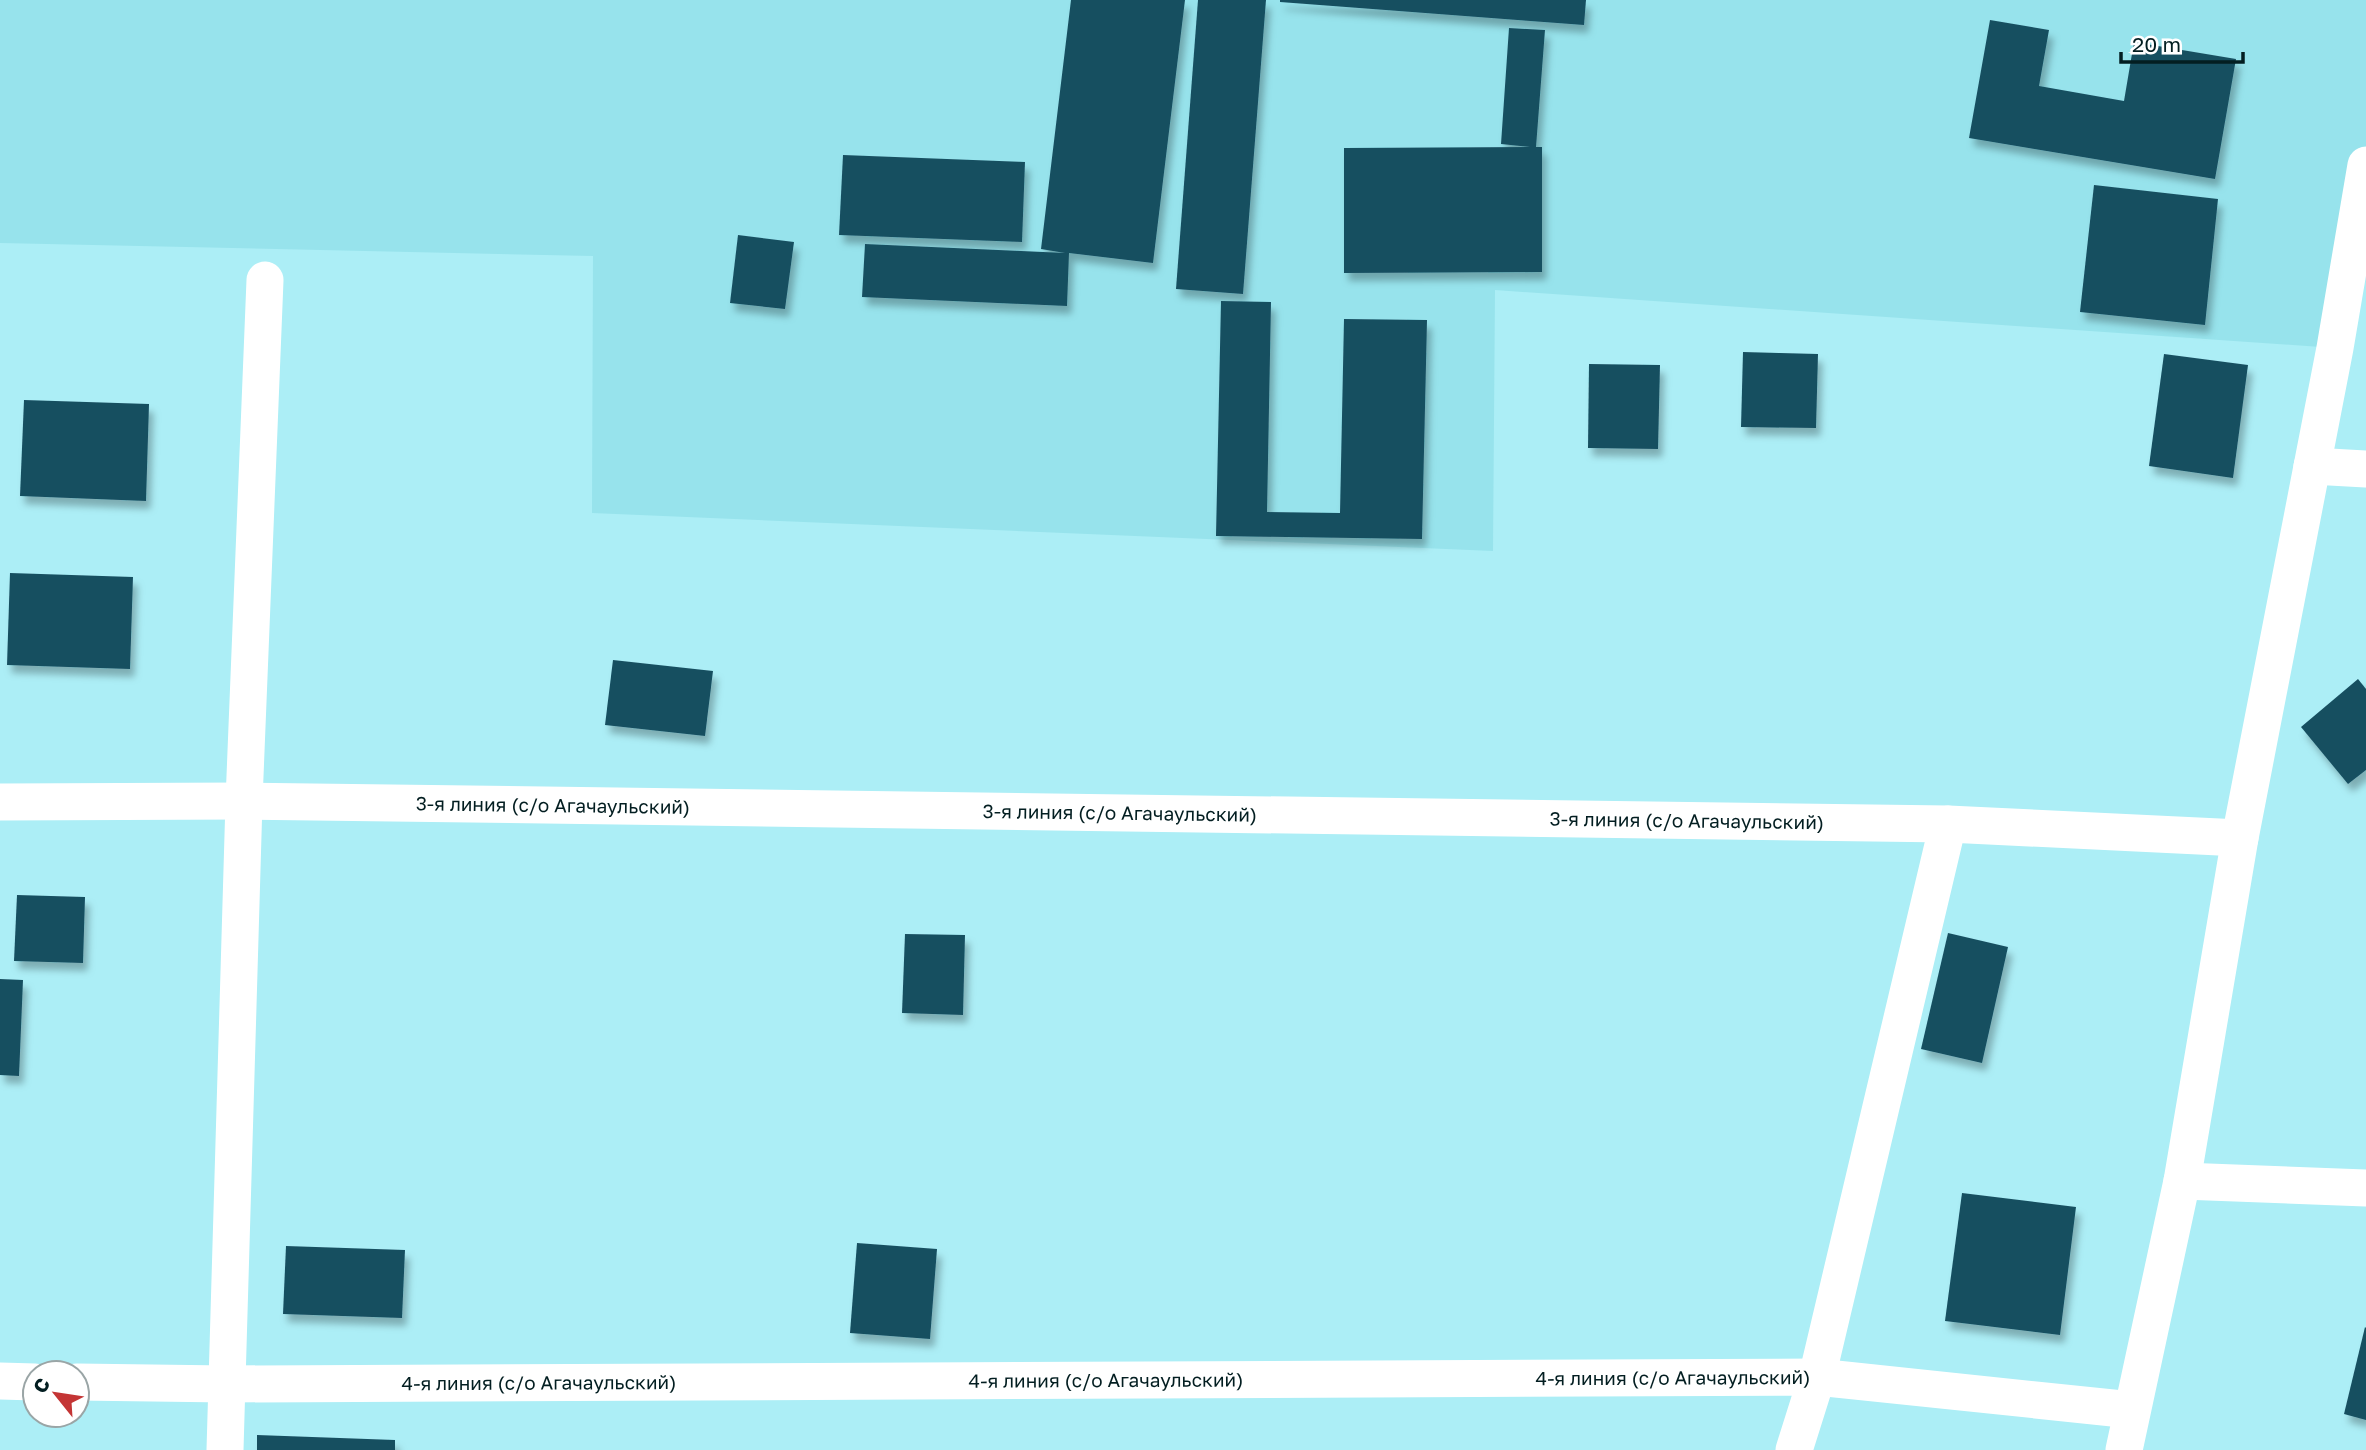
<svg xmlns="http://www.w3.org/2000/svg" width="2366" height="1450" viewBox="0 0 2366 1450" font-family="'Golos Text',sans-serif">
<defs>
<filter id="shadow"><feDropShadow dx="4.5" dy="8" stdDeviation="3.5" flood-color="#0004"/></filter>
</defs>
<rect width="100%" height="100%" fill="#aceef6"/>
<polygon fill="#97e3ec" points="0,0 2366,0 2366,165 2335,348 1495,290 1493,551 592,513 593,256 0,243"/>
<g fill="#184f61" filter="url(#shadow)">
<polygon points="1071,0 1185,0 1153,263 1069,253 1067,306 862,297 865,244 1065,253 1041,249"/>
<polygon points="1198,0 1266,0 1243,294 1176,289"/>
<polygon points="1280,0 1586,0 1584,25 1280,2"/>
<polygon points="1990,20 2049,30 2039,86 2124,101 2134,42 2236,59 2215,179 1969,138"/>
<polygon points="1509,28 1545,30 1536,147 1542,147 1542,272 1344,273 1344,148 1530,147 1501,144"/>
<polygon points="843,155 1025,162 1022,242 839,235"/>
<polygon points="2094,185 2218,199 2205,325 2080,312"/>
<polygon points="738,235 794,242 785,309 730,303"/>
<polygon points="1221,301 1271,302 1267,512 1340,513 1344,319 1427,320 1422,539 1216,536"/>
<polygon points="1743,352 1818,354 1816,428 1741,427"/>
<polygon points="2164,354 2248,365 2233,478 2149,466"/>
<polygon points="1589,364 1660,365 1658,449 1588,448"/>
<polygon points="24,400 149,404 146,501 20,496"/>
<polygon points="10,573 133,577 130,669 7,665"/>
<polygon points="613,660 713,671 705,736 605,725"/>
<polygon points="2358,679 2366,689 2366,770 2348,784 2301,727"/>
<polygon points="17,895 85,897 83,963 14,961"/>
<polygon points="1948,933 2008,947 1982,1063 1921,1049"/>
<polygon points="905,934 965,935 963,1015 902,1013"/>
<polygon points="0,979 23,980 19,1076 0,1075"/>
<polygon points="1962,1193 2076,1207 2060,1335 1945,1321"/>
<polygon points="857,1243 937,1249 930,1339 850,1333"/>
<polygon points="286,1246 405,1250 402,1318 283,1314"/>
<polygon points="2365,1327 2366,1328 2366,1420 2344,1414"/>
<polygon points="257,1435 395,1440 395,1450 257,1450"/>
</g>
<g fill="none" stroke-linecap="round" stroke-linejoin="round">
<g stroke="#fff" stroke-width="37">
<polyline points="2312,466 2366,469"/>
<path id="s1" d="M0 802 244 801 1948 824 2240 838"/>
<polyline points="2182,1181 2366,1188"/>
<polyline points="0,1381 35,1382"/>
<path id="s2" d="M77 1382 227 1384 1817 1377 2132 1410"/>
<polyline points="225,1450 244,801 265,280"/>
<polyline points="1794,1450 1817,1377 1948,824"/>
<polyline points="2124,1450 2182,1181 2240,838 2335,348 2366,165"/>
</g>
</g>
<g text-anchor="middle" stroke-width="7" stroke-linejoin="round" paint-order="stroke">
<g font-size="19" fill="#031e21" stroke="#fff">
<text dy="7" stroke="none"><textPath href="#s1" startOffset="553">3-я линия (с/о Агачаульский)</textPath></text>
<text dy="7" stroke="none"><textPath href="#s1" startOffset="1120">3-я линия (с/о Агачаульский)</textPath></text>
<text dy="7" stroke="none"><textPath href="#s1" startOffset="1687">3-я линия (с/о Агачаульский)</textPath></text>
<text dy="7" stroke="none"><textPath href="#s2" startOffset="1596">4-я линия (с/о Агачаульский)</textPath></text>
<text dy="7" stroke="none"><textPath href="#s2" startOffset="1029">4-я линия (с/о Агачаульский)</textPath></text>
<text dy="7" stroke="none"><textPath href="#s2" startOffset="462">4-я линия (с/о Агачаульский)</textPath></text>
</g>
</g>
<g transform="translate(56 1394) rotate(300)"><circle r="33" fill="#ffffff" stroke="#9aa5a6" stroke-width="2"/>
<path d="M0-5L12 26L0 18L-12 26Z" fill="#c43535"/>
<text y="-10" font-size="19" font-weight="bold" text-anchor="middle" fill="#031e21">С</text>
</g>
<path d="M2121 52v10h122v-10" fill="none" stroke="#031e21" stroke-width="3.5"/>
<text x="2132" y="52" font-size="21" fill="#031e21" stroke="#ffffff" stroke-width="5" paint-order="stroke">20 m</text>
</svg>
